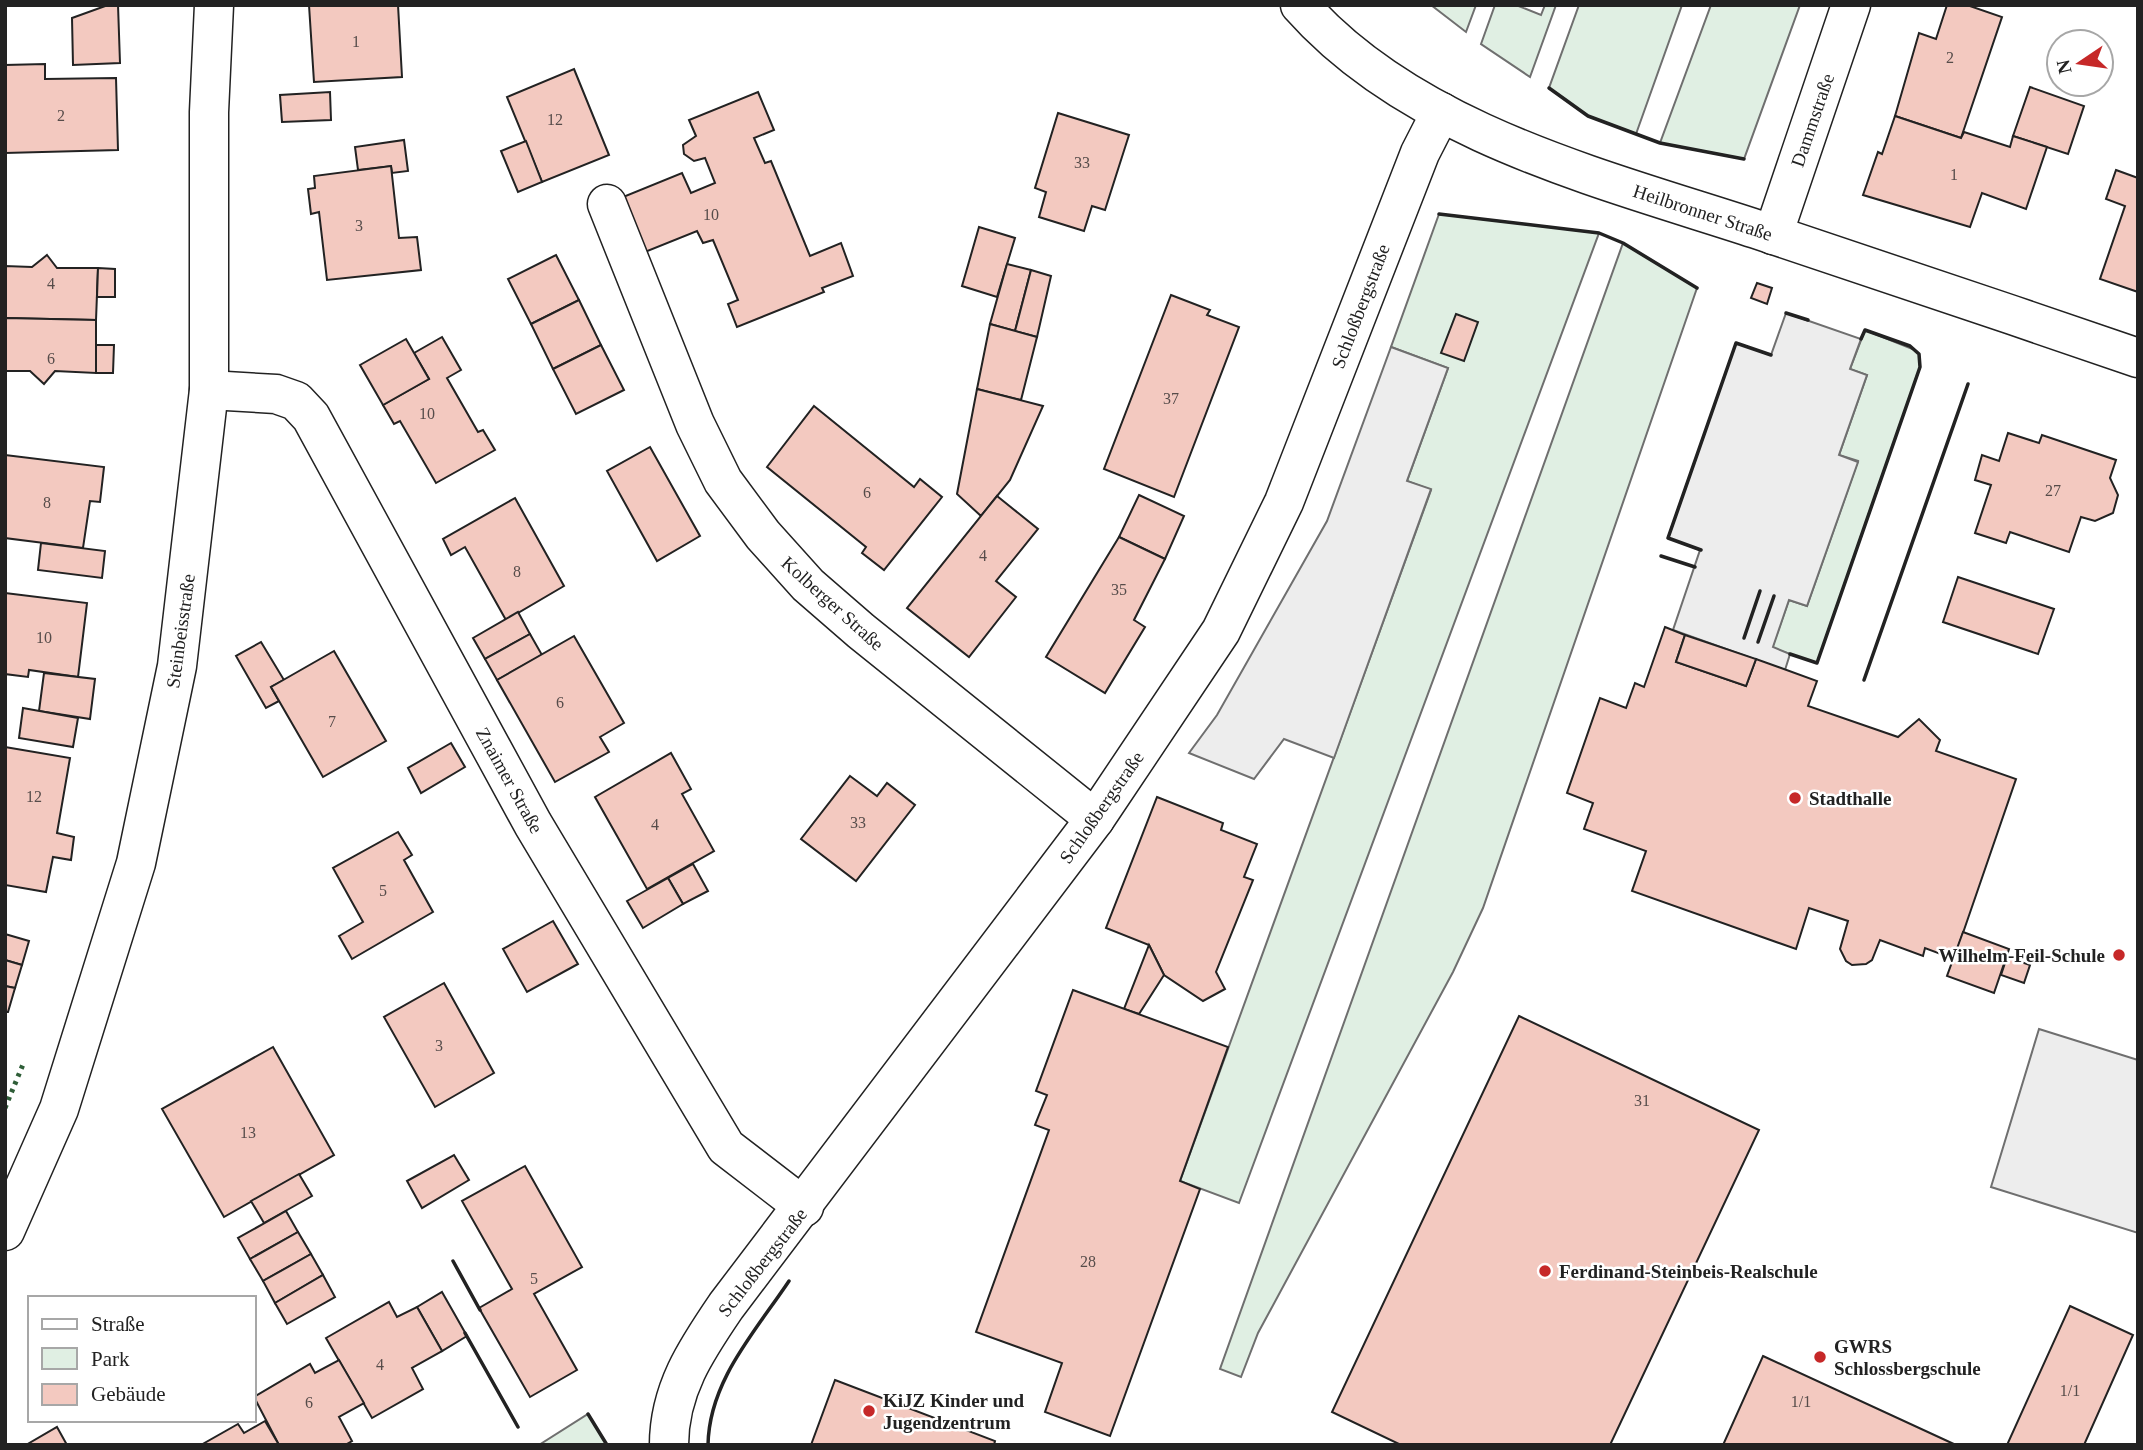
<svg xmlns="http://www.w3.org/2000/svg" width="2143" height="1450" viewBox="0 0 2143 1450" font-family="'Times New Roman',serif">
<rect width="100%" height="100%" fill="#fff"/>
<g fill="#e0efe3" stroke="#6f6f6f" stroke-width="2">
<polygon points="1431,5 1476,5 1466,32"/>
<polygon points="1495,5 1516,5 1541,15 1545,5 1556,5 1530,77 1481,44"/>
<polygon points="1579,5 1682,5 1636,134 1588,116 1549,88"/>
<polygon points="1711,5 1800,5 1744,159 1660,143"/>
<polygon points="1439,214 1599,233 1239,1203 1180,1181 1431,490 1407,481 1448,368 1391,347"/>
<polygon points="1623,243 1697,288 1483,908 1453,972 1258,1333 1241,1377 1220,1369"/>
<polygon points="1865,330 1915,350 1919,354 1920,367 1817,663 1772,648 1789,600 1807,606 1858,461 1839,455 1867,375 1850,369"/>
<polygon points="588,1414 607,1445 539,1445"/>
</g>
<g fill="#ededed" stroke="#6f6f6f" stroke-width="2">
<polygon points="1786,313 1861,339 1850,369 1867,375 1839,455 1858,462 1807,606 1789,600 1773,647 1790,654 1785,670 1673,630 1700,550 1668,538 1736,343 1771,355"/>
<polygon points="1391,347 1448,368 1407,481 1431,489 1334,758 1284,739 1254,779 1189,753 1217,715 1327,521"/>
<polygon points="2039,1029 2138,1060 2138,1233 1991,1187"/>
</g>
<g fill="#f3c9c0" stroke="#222" stroke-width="2">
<polygon points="108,5 118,5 120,63 73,65 72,18"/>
<polygon points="309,5 398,5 402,77 314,82"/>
<polygon points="1947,5 1967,5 2002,17 1961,138 1895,116 1919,33 1936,39"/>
<polygon points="45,64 45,79 116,78 118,150 5,153 5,65"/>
<polygon points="574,69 609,155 542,182 507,97"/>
<polygon points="2030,87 2084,106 2068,154 2013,136"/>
<polygon points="330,92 331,120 282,122 280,95"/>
<polygon points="758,92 774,130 754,138 765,163 771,161 810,256 841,243 853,276 822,288 824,292 737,327 728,304 738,300 713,240 703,243 697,231 645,252 623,197 682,173 691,193 715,183 705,158 694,161 684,154 683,145 696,136 689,120"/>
<polygon points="1058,113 1129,135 1105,210 1092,206 1084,231 1039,217 1046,192 1035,188"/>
<polygon points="1895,116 1961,138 1964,132 2010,147 2013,136 2047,147 2026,209 1982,193 1970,227 1863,195 1878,152 1882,154"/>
<polygon points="404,140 408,171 392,173 391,166 358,170 355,147"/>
<polygon points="526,141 542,182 518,192 501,151"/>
<polygon points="391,166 399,238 417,237 421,270 327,280 319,212 311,214 308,189 315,188 314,176"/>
<polygon points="2116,170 2138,178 2138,292 2100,279 2125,206 2106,199"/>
<polygon points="979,227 1015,238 997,297 962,286"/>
<polygon points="47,255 57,268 98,268 96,320 5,318 5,266 32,267"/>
<polygon points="556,255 579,300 531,324 508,279"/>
<polygon points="1007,264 1031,270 1015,331 990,324"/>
<polygon points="98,268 115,269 115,297 97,297"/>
<polygon points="1031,270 1051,276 1037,337 1015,331"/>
<polygon points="1757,283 1772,288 1767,304 1751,298"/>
<polygon points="1171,295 1210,310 1207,315 1239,327 1174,497 1104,469"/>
<polygon points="579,300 601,345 553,369 531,324"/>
<polygon points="1456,314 1478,322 1464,361 1441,353"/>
<polygon points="5,318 96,320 96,373 55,371 44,384 30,371 5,371"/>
<polygon points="990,324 1037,337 1021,400 977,389"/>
<polygon points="442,337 461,370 447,378 478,432 483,430 495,450 436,483 400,421 394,424 383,405 429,379 414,353"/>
<polygon points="406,339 429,379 383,405 360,365"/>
<polygon points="96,345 114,345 113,373 96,373"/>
<polygon points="601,345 624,390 576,414 553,369"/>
<polygon points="977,389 1043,406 1010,480 981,516 957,494"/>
<polygon points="814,406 914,487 920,479 942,497 884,570 862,553 866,547 767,467"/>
<polygon points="2008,433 2039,443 2042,435 2116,460 2110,478 2118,495 2113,513 2095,521 2081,517 2069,552 2010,532 2006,543 1975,533 1991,485 1975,480 1982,455 1999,461"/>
<polygon points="650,447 700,536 657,561 607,471"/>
<polygon points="5,455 104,467 100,502 90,501 83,548 5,538"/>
<polygon points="1139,495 1184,516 1165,559 1119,537"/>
<polygon points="997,496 1038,529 996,581 1016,597 969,657 907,608"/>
<polygon points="515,498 564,586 506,620 465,547 451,555 443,539"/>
<polygon points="1119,537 1165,559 1134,620 1145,627 1105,693 1046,657"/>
<polygon points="41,543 105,551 102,578 38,570"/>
<polygon points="1958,577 2054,609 2038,654 1943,622"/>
<polygon points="5,593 87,603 78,677 29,670 28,677 5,674"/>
<polygon points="518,612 530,634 485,659 473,638"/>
<polygon points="1665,627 1685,635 1676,662 1746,686 1756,659 1817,681 1808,706 1898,737 1919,719 1940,740 1936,751 2016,779 1954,959 1925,948 1923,956 1880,940 1872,960 1866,964 1852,965 1846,961 1840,949 1848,921 1809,908 1796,949 1632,891 1646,851 1584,829 1593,803 1567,793 1600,698 1626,708 1635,683 1644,687"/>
<polygon points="530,634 542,655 497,680 485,659"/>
<polygon points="1685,635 1756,659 1746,686 1676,662"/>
<polygon points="574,636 624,723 600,737 609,752 555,782 497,680"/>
<polygon points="261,642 284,680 271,687 279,701 266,708 236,656"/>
<polygon points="334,651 386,741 323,777 271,687"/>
<polygon points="44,673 95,679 90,719 39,711"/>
<polygon points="23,708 78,718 73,747 19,738"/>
<polygon points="451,743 465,767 421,793 408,768"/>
<polygon points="5,747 70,758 57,833 74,837 71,860 53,857 46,892 5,885"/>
<polygon points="671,753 691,789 682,794 714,851 647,889 595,797"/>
<polygon points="850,776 877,796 887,783 915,805 856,881 801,839"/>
<polygon points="1157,797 1223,823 1221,830 1257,844 1244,877 1253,880 1216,972 1225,989 1203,1001 1164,975 1149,945 1106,928"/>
<polygon points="398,832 412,855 404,860 433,912 352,959 339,936 363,922 333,868"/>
<polygon points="693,864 708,891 683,904 668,878"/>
<polygon points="668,878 683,904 643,928 627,901"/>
<polygon points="553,921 578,964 527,992 503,949"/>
<polygon points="1963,932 2009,949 1994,993 1947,976"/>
<polygon points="5,934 29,941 22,965 5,960"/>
<polygon points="1149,945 1164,975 1139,1014 1124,1009"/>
<polygon points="2007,957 2030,965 2024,983 2001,975"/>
<polygon points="5,960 22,965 15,988 5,986"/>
<polygon points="444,983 494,1073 435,1107 384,1017"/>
<polygon points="5,986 15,988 8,1012 5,1012"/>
<polygon points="1073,990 1228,1047 1180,1181 1200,1189 1110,1436 1045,1412 1062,1363 976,1332 1049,1130 1035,1125 1047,1095 1036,1091"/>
<polygon points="1519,1016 1759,1130 1610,1445 1401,1445 1332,1412"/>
<polygon points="273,1047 334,1155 224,1217 162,1109"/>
<polygon points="454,1155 469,1180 422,1208 407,1181"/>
<polygon points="525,1166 582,1267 534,1294 577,1370 530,1397 479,1308 512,1289 462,1201"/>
<polygon points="299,1174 312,1196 264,1223 251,1201"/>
<polygon points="286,1211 298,1232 250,1259 238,1238"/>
<polygon points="298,1232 311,1254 263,1281 250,1259"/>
<polygon points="311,1254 323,1275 275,1303 263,1281"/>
<polygon points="323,1275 335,1297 287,1324 275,1303"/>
<polygon points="442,1292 467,1336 442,1351 417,1307"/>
<polygon points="389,1302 397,1317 417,1307 442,1351 412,1368 423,1389 372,1418 326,1338"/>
<polygon points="2070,1306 2133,1335 2084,1445 2007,1445"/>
<polygon points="1763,1356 1956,1445 1723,1445"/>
<polygon points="339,1360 364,1403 339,1417 352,1441 345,1445 279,1445 254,1397 310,1364 315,1373"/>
<polygon points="835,1380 995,1441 994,1445 811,1445"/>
<polygon points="265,1421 279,1445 201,1445 238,1424 244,1433"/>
<polygon points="57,1427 67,1445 26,1445"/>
</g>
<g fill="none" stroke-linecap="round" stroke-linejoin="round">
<defs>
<g id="minor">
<path d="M1300 5C1412 132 1600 178 1756 229 1883 272 2011 314 2138 358"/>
<polyline points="607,204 695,424 723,481 763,535 808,585 861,631 1095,819"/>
<polyline points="1773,235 1851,5"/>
<polyline points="209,390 276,394 296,401 311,417 533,824 726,1147 804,1207"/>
<polyline points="5,1231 59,1109 136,863 177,666 209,390 209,112 214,5"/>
<path d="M669 1445C669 1390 696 1350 726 1306L1095 819 1221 631 1284 502 1420 153 1441 112"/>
</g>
</defs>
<use href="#minor" stroke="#222" stroke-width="41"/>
<use href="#minor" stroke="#fff" stroke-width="38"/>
<polyline stroke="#2f5e38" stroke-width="5" stroke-dasharray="3.5 5" stroke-linecap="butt" points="5,1108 24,1062"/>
<g stroke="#222" stroke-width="3.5">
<polyline points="1549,88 1588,116 1660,143 1744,159"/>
<polyline points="1439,214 1599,233 1623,243 1697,288"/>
<polyline points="1786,313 1808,320"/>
<polyline points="1701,550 1668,538 1736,343 1771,355"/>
<polyline points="1661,556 1695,567"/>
<polyline points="1744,638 1760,591"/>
<polyline points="1758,642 1774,596"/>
<polyline points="1790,654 1817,663 1920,367 1919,354 1910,346 1865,330 1861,339"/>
<polyline points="1864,680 1968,384"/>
<polyline points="453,1261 480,1310"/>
<polyline points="465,1333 518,1427"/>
<polyline points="588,1414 607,1445"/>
<path d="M708 1445C709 1381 755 1332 789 1281"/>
</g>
</g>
<g fill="#c62828" stroke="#fff" stroke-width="2.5">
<circle cx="1795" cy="798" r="7"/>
<circle cx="2119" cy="955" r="7"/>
<circle cx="1545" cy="1271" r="7"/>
<circle cx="1820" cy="1357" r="7"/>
<circle cx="869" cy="1411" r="7"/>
</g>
<g text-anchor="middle" stroke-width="5" stroke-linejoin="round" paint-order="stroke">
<g font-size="16" fill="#564c4a">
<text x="356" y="47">1</text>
<text x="1950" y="63">2</text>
<text x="61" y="121">2</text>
<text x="555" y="125">12</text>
<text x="1082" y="168">33</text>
<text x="1954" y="180">1</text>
<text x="711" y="220">10</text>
<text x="359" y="231">3</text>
<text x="51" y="289">4</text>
<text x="51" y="364">6</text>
<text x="1171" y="404">37</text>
<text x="427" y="419">10</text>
<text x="2053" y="496">27</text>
<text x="867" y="498">6</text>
<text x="47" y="508">8</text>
<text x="983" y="561">4</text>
<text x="517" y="577">8</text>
<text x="1119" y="595">35</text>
<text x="44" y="643">10</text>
<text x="560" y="708">6</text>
<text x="332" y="727">7</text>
<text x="34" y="802">12</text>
<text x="858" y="828">33</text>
<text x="655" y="830">4</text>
<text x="383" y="896">5</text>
<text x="439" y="1051">3</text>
<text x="1642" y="1106">31</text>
<text x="248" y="1138">13</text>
<text x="1088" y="1267">28</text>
<text x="534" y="1284">5</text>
<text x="380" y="1370">4</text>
<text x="2070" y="1396">1/1</text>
<text x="1801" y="1407">1/1</text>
<text x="309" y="1408">6</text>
</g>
<g font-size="19" fill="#222" stroke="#fff">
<text transform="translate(1812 120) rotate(-71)" y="7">Dammstraße</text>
<text transform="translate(1703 212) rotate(18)" y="7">Heilbronner Straße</text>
<text transform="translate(1360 306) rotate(-69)" y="7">Schloßbergstraße</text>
<text transform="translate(833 603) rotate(42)" y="7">Kolberger Straße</text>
<text transform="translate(180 631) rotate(-82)" y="7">Steinbeisstraße</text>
<text transform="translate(510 780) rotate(61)" y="7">Znaimer Straße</text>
<text transform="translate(1101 807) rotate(-55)" y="7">Schloßbergstraße</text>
<text transform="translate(762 1262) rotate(-52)" y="7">Schloßbergstraße</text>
</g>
<g font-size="19" font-weight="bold" fill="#222" stroke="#fff" text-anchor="start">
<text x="1809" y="805">Stadthalle</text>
<text x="2105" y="962" text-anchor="end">Wilhelm-Feil-Schule</text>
<text x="1559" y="1278">Ferdinand-Steinbeis-Realschule</text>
<text x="1834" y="1353">GWRS<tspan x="1834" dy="22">Schlossbergschule</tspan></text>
<text x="883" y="1407">KiJZ Kinder und<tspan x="883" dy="22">Jugendzentrum</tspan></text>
</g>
</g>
<rect width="2143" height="1450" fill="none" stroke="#222222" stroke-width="14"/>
<rect x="28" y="1296" width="228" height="126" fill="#ffffff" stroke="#a7a7a7" stroke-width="2"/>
<rect x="42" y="1319" width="35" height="10" fill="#ffffff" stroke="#a7a7a7" stroke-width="2"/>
<text x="91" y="1331" font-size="21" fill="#222222">Straße</text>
<rect x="42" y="1348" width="35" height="21" fill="#e0efe3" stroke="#a7a7a7" stroke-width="2"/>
<text x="91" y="1366" font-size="21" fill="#222222">Park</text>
<rect x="42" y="1384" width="35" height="21" fill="#f3c9c0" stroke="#a7a7a7" stroke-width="2"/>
<text x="91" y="1401" font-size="21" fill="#222222">Gebäude</text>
<g transform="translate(2080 63) rotate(257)"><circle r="33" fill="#ffffff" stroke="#a7a7a7" stroke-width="2"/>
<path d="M0-5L12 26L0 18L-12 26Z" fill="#c62828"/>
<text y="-10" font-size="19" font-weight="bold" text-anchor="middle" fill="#222222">N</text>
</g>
</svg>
